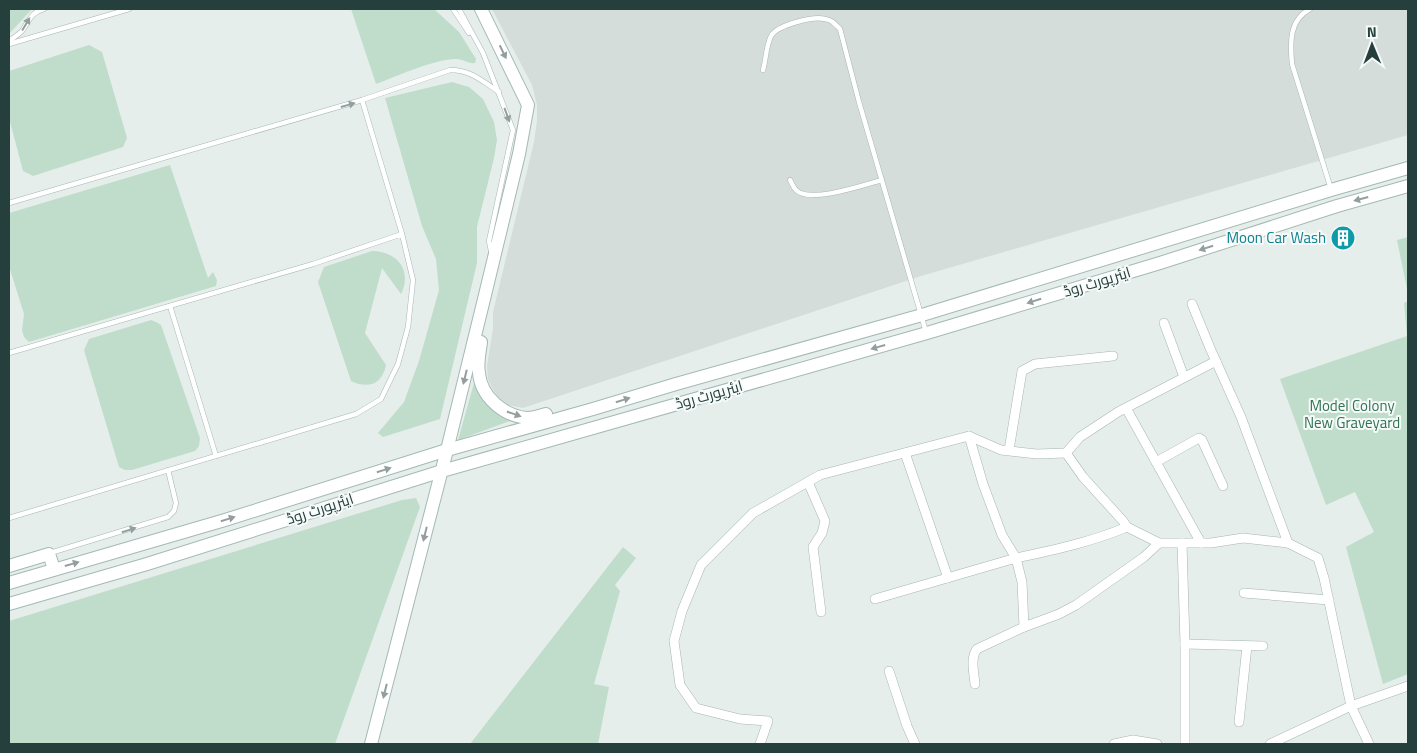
<svg xmlns="http://www.w3.org/2000/svg" width="1417" height="753" viewBox="0 0 1417 753" font-family="'Titillium Web',Cairo,sans-serif">
<rect width="100%" height="100%" fill="#e5eeeb"/>
<polygon fill="#d4ddda" points="492,9 1408,9 1408,135 921,276 523,408 508,405 496,395 488,380 487,366 493,328 493,312 534,142 537,121 537,105 532,85"/>
<g fill="#c0ddcc">
<polygon points="9,9 32,9 9,34"/>
<path d="M351 9H434L459 32 476 59 475 63C468 64 463 59 456 59 435 59 397 76 376 84Z"/>
<polygon points="89,45 102,52 127,138 123,147 33,176 23,171 9,118 9,71"/>
<polygon points="452,82 469,87 483,99 494,122 497,140 494,158 477,227 477,263 440,419 383,437 378,433 404,402 419,361 439,290 436,259 422,226 385,98"/>
<polygon points="170,165 208,278 213,272 217,280 216,286 29,342 24,337 22,330 24,314 9,266 9,213"/>
<polygon points="1408,237 1408,294 1397,240"/>
<path d="M372 251C388 251 405 260 405 279 405 284 403 290 401 294L382 268 365 333 386 365C382 385 368 389 351 381L318 282 324 267Z"/>
<polygon points="1408,301 1408,674 1383,684 1346,547 1374,532 1355,492 1326,505 1280,379 1407,336 1404,303"/>
<polygon points="151,320 156,322 161,325 200,438 199,446 195,451 132,470 125,470 119,467 84,350 89,339"/>
<polygon points="474,383 484,400 513,420 458,440"/>
<polygon points="416,498 420,507 335,744 10,744 9,742 9,621 402,500"/>
<polygon points="623,547 636,558 615,585 620,591 594,684 609,687 598,744 470,744"/>
</g>
<g fill="none" stroke-linecap="round" stroke-linejoin="round">
<defs>
<g id="service">
<polyline points="453,9 469,33"/>
<polyline points="459,9 483,53 513,130 489,241 491,251"/>
<path d="M1310 9C1289 20 1290 43 1292 64L1331 189"/>
<path d="M9 41C13 38 18 35 22 31 29 21 31 12 44 9"/>
<polyline points="9,44 129,9"/>
<path d="M763 70C766 60 766 46 771 36 777 25 813 16 825 19 832 20 835 24 840 29L859 102 926 332"/>
<polyline points="362,100 402,234"/>
<path d="M790 180C792 183 793 187 796 190 809 204 864 185 882 180"/>
<path d="M9 203 362 100 450 70C471 70 482 81 499 92"/>
<polyline points="170,306 216,456"/>
<polyline points="9,353 313,264 402,234 413,280 408,327 398,364 381,399 356,414 9,518"/>
<polyline points="50,553 168,517 174,511 176,503 168,470"/>
</g>
<g id="minor">
<polyline points="1192,304 1210,348 1241,417 1288,543 1318,558 1324,578 1351,706 1369,744"/>
<polyline points="1164,323 1184,377"/>
<polyline points="1216,361 1118,412 1080,437 1066,453 1083,477 1123,521 1127,527 1159,543 1211,543 1243,538 1288,543"/>
<polyline points="1126,408 1201,543"/>
<polyline points="1009,450 1022,371 1035,364 1113,356"/>
<polyline points="905,453 948,578"/>
<path d="M1066 453 1037 454 1001 450 969 436 983 484 1002 535 1016 558C1054 550 1091 542 1127 527"/>
<polyline points="1156,462 1199,438 1202,440 1223,486"/>
<polyline points="808,482 825,521 822,533 813,547 821,612"/>
<polyline points="1182,543 1185,644 1185,744"/>
<polyline points="1244,593 1329,600"/>
<polyline points="875,599 1016,558 1022,582 1024,627 1059,614 1076,605 1144,557 1159,543"/>
<polyline points="1185,644 1263,646"/>
<polyline points="889,671 907,726 915,744"/>
<path d="M975 684C974 673 970 658 977 649L1024 627"/>
<polyline points="1239,722 1247,646"/>
<polyline points="760,744 768,721 740,719 696,708 680,685 674,641 682,611 701,565 753,513 820,475 969,436"/>
<polyline points="1114,744 1133,740 1157,744"/>
<polyline points="1270,744 1351,706 1408,686"/>
</g>
<g id="secondary">
<path d="M481 342C480 352 477 363 479 373 481 397 504 416 527 418 533 418 540 416 546 414"/>
<polyline points="9,566 49,554 54,569"/>
<polyline points="9,583 225,520 447,450 593,409 676,384 922,315 1331,190 1408,168"/>
<polyline points="9,604 147,564 442,471 927,333 1160,263 1337,206 1408,186"/>
<polyline points="371,744 447,450 485,295 519,154 528,105 481,9"/>
</g>
</defs>
<use href="#service" stroke="#a8b6b3" stroke-width="5.5"/>
<use href="#minor" stroke="#a8b6b3" stroke-width="10"/>
<use href="#secondary" stroke="#a4b9b5" stroke-width="14"/>
<use href="#service" stroke="#fff" stroke-width="4.5"/>
<use href="#minor" stroke="#fff" stroke-width="9"/>
<use href="#secondary" stroke="#fff" stroke-width="12"/>
</g>
<defs><path id="oneway-solid" d="M-6-.8H1V-3.2L6.5 0L1 3.2V.8H-6Z" transform="scale(1.25)"/></defs>
<g fill="#929f9e">
<use href="#oneway-solid" transform="translate(26 24) rotate(-59)"/>
<use href="#oneway-solid" transform="translate(503 52) rotate(64)"/>
<use href="#oneway-solid" transform="translate(348 105) rotate(-16)"/>
<use href="#oneway-solid" transform="translate(507 115) rotate(70)"/>
<use href="#oneway-solid" transform="translate(1361 199) rotate(165)"/>
<use href="#oneway-solid" transform="translate(1206 248) rotate(162)"/>
<use href="#oneway-solid" transform="translate(1034 301) rotate(163)"/>
<use href="#oneway-solid" transform="translate(878 347) rotate(164)"/>
<use href="#oneway-solid" transform="translate(465 377) rotate(104)"/>
<use href="#oneway-solid" transform="translate(623 400) rotate(-17)"/>
<use href="#oneway-solid" transform="translate(514 414) rotate(19)"/>
<use href="#oneway-solid" transform="translate(384 470) rotate(-17)"/>
<use href="#oneway-solid" transform="translate(228 519) rotate(-17)"/>
<use href="#oneway-solid" transform="translate(129 530) rotate(-17)"/>
<use href="#oneway-solid" transform="translate(425 534) rotate(104)"/>
<use href="#oneway-solid" transform="translate(72 564) rotate(-16)"/>
<use href="#oneway-solid" transform="translate(385 691) rotate(104)"/>
</g>
<defs>
<symbol id="building-disc" viewBox="-11 -11 22 22"><circle r="9.5" fill="#0f9aa8" stroke="#f6faf9"/><path d="M-4-6H4V6H1V3H-1V6H-4ZM-2.5-4.3h1.7v1.8h-1.7ZM.8-4.3h1.7v1.8H.8ZM-2.5-1h1.7V.8h-1.7ZM.8-1h1.7V.8H.8Z" fill="#fff"/></symbol>
</defs>
<g fill-rule="evenodd">
<use href="#building-disc" x="1329" y="224" width="28" height="28"/>
</g>
<g text-anchor="middle" stroke-width="4" stroke-linejoin="round" paint-order="stroke">
<g font-size="15" fill="#0d838f" stroke="#f6faf9" text-anchor="end">
<text x="1326" y="243">Moon Car Wash</text>
</g>
<g font-size="15" fill="#253f3c" stroke="#f6faf9">
<text transform="translate(1097 282) rotate(-17)" y="5">ایئرپورٹ روڈ</text>
<text transform="translate(709 395) rotate(-16)" y="5">ایئرپورٹ روڈ</text>
<text transform="translate(320 509) rotate(-18)" y="5">ایئرپورٹ روڈ</text>
</g>
<g font-size="15" fill="#327455" stroke="#f6faf9">
<text x="1352" y="411">Model Colony<tspan x="1352" dy="17">New Graveyard</tspan></text>
</g>
</g>
<rect width="1417" height="753" fill="none" stroke="#253f3c" stroke-width="20"/>
<g transform="translate(1372 45) rotate(359)" stroke="#f6faf9" stroke-width="4" paint-order="stroke">
<path d="M0-4L9 19L0 12L-9 19Z" fill="#253f3c"/>
<text y="-8" font-size="14" font-weight="bold" text-anchor="middle" fill="#253f3c">N</text>
</g>
</svg>
